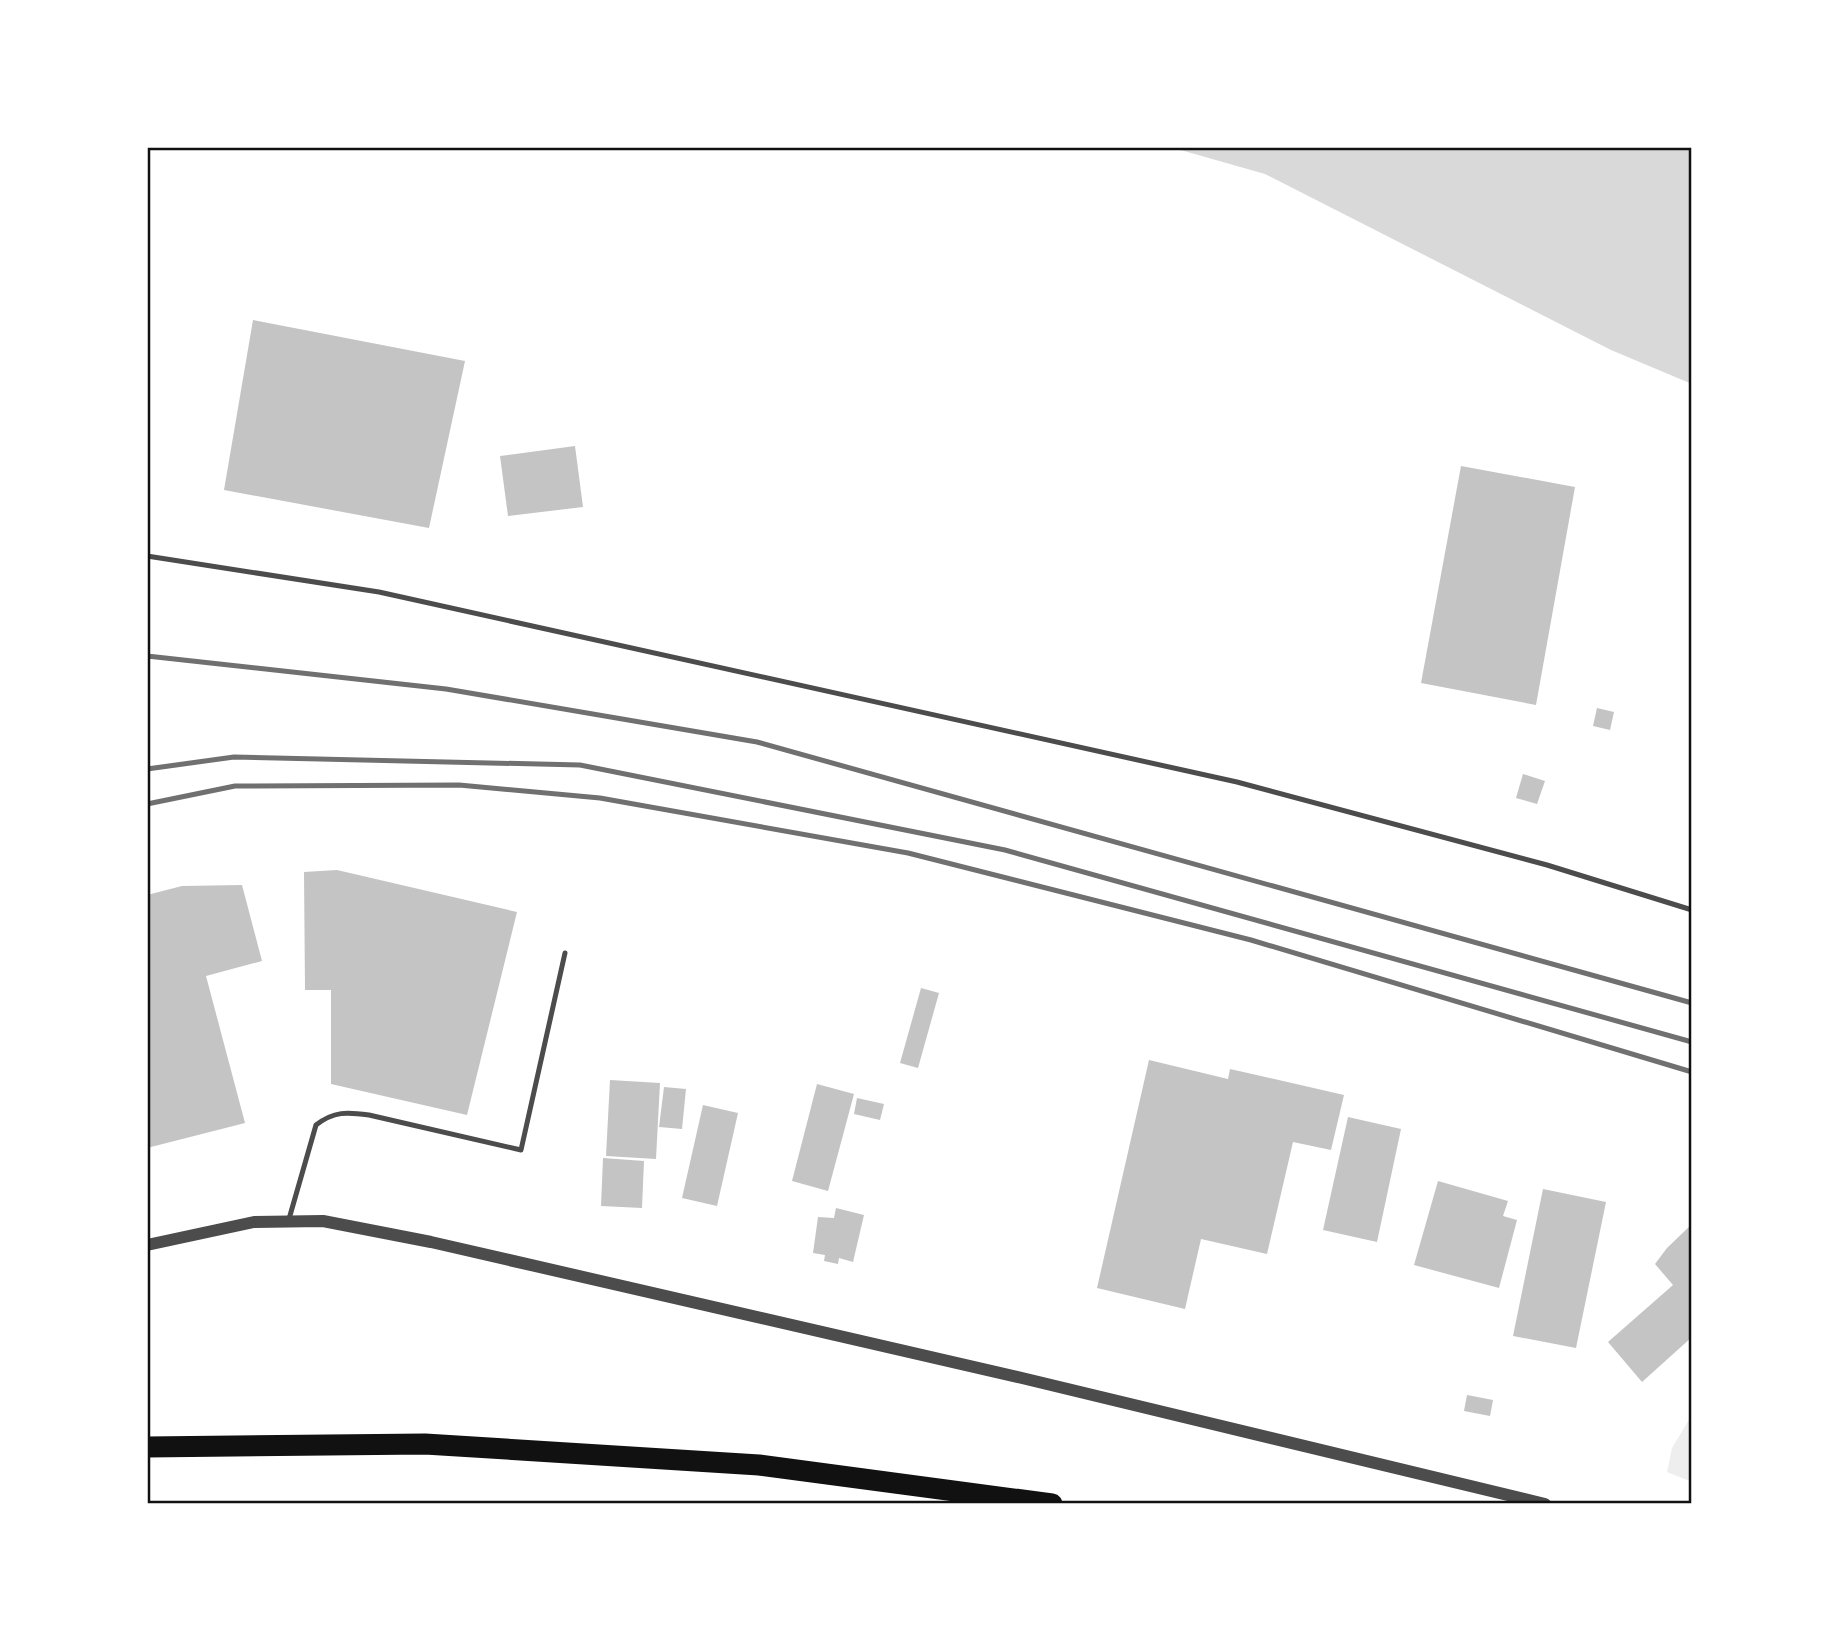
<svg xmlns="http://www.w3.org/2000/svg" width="1839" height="1651" viewBox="0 0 1839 1651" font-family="Lato,sans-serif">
<rect width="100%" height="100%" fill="#fff"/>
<polygon fill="#eee" points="1692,1415 1692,1482 1667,1472 1672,1448"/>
<polygon fill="#d9d9d9" points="1170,147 1692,147 1692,384 1611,350 1265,174"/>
<g fill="#c4c4c4">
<polygon points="253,320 465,361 429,528 224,490"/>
<polygon points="575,446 583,507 508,516 500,456"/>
<polygon points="1461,466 1575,487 1536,705 1421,683"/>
<polygon points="1597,708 1614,712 1610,730 1593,726"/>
<polygon points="1523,774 1545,781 1537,804 1516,798"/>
<polygon points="337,870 517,912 467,1115 331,1084 331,990 305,990 304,872"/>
<polygon points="242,885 262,961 206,976 245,1123 147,1148 147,895 182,886"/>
<polygon points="921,988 939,993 918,1068 900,1063"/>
<polygon points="1149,1060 1228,1079 1230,1069 1344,1095 1331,1150 1293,1142 1267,1254 1201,1239 1185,1309 1097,1288"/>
<polygon points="610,1080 660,1083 656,1159 606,1156"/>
<polygon points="817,1084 854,1094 828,1191 792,1181"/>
<polygon points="664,1087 686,1089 682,1129 659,1127"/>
<polygon points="857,1098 884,1104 880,1120 854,1114"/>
<polygon points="703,1105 738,1113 717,1206 682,1198"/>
<polygon points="1348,1117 1401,1129 1377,1242 1323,1230"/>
<polygon points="603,1158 644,1161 642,1208 601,1206"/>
<polygon points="1438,1181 1508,1201 1503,1216 1517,1220 1499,1288 1414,1265"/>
<polygon points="1543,1189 1606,1202 1576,1348 1513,1336"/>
<polygon points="836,1208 864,1215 853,1262 839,1258 838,1264 824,1261 825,1255 813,1253 818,1217 834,1218"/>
<polygon points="1692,1224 1692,1337 1642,1382 1608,1342 1673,1285 1655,1264 1667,1248"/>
<polygon points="1467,1395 1493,1400 1490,1416 1464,1411"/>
</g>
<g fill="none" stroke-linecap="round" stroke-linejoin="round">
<g stroke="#4c4c4c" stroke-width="5">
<polyline points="147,556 379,592 1237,782 1547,865 1692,910"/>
<path d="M289 1219 316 1125C334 1111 347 1112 369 1115L521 1150 565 953"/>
</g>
<polyline stroke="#4c4c4c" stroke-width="12" points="147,1245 254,1222 323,1221 431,1242 1022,1378 1545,1504"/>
<polyline stroke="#111" stroke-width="21" points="147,1447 425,1444 759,1465 1052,1504"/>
<g stroke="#707070" stroke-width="5">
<polyline points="147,656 446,689 757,742 1692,1003"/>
<polyline points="147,769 234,757 580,765 1005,850 1692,1042"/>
<polyline points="147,804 235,786 459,785 600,798 908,853 1251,940 1692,1072"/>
</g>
</g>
<rect width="1839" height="1651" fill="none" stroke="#ffffff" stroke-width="298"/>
<rect x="149" y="149" width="1541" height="1353" fill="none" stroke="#111" stroke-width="2.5"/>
</svg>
